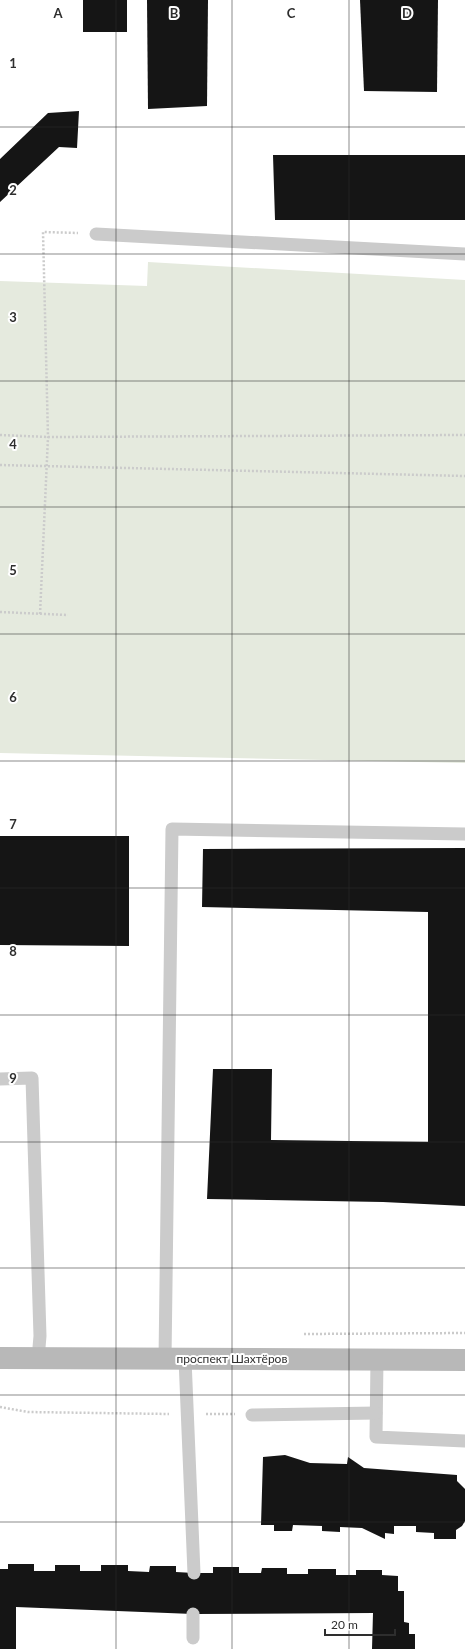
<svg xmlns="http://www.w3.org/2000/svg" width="465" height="1649" viewBox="0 0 465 1649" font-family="Lato,sans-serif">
<rect width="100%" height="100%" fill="#fff"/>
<polygon fill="#e5eade" points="148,262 465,280 465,763 0,753 0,281 147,286"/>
<g fill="#151515">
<rect x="83" y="0" width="44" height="32"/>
<polygon points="147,0 208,0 207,106 148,109"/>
<polygon points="360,0 438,0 437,92 364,91"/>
<polygon points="79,111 77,148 59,147 0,202 0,159 48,113"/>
<polygon points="273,155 465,155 465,220 275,220"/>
<polygon points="0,836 129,836 129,946 0,945"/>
<polygon points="465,848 465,1206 383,1202 207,1199 213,1069 272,1069 271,1140 428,1142 428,912 202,907 203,849"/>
<polygon points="285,1455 310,1463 347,1464 348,1457 364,1468 457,1475 457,1481 465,1489 465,1521 462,1526 456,1530 456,1539 434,1539 434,1533 416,1532 416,1526 394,1526 394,1534 385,1533 385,1539 362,1528 340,1527 340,1532 322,1531 322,1526 293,1525 292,1531 274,1531 274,1525 261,1525 263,1457"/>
<polygon points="8,1564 34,1564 34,1571 55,1571 55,1565 80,1565 80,1571 101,1571 101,1565 128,1565 128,1571 149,1572 150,1566 176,1566 176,1572 194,1573 213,1573 213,1567 239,1567 239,1573 261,1573 262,1568 287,1568 287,1574 308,1574 308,1569 336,1569 336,1575 356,1575 356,1570 382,1570 382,1575 398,1576 398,1591 404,1591 404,1622 409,1623 409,1634 415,1634 415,1649 372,1649 373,1613 193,1614 16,1607 16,1649 0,1649 0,1569 8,1569"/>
</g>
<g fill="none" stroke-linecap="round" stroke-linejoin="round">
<g stroke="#cbcbcb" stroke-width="2.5" stroke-dasharray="2 2" stroke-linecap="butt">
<polyline points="0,435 48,437 465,435"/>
<polyline points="0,465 465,476"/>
<polyline points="0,612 68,615"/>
<polyline points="40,614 48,437 43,232 78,233"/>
<polyline points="304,1334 465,1333"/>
<polyline points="0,1407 28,1412 169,1414"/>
<polyline points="206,1414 235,1414"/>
</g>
<g stroke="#cbcbcb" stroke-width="13">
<polyline points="96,234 465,254"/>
<polyline points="0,1079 32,1078 40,1336 38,1359"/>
<polyline points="165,1359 172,829 465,834"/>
<polyline points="185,1359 194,1573"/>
<polyline points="377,1359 376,1437 465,1441"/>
<polyline points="252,1415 376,1413"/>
<polyline points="193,1614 193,1638"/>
</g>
<polyline stroke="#b8b8b8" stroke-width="22" points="0,1358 465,1360"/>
</g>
<path fill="none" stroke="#2e2e2e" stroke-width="1" stroke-opacity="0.55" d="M116 0V1649M232 0V1649M349 0V1649M0 127H465M0 254H465M0 381H465M0 507H465M0 634H465M0 761H465M0 888H465M0 1015H465M0 1142H465M0 1268H465M0 1395H465M0 1522H465"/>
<g text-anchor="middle" stroke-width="4" stroke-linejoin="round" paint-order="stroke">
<g font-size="12" fill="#2e2e2e" stroke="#fff">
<text x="232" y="1363">проспект Шахтёров</text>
</g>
</g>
<g font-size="13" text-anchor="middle" font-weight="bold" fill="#2e2e2e" stroke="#fff" stroke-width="4" stroke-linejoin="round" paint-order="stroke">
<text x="58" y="18">A</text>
<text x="174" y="18">B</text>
<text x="291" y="18">C</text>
<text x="407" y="18">D</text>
<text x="13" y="68">1</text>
<text x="13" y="195">2</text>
<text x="13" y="322">3</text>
<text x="13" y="449">4</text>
<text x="13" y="575">5</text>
<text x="13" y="702">6</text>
<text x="13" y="829">7</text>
<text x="13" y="956">8</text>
<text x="13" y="1083">9</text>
</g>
<path d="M325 1629v6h70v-6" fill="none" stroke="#2e2e2e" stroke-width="2"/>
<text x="331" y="1629" font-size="12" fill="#2e2e2e" stroke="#ffffff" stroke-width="3" paint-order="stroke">20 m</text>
</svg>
